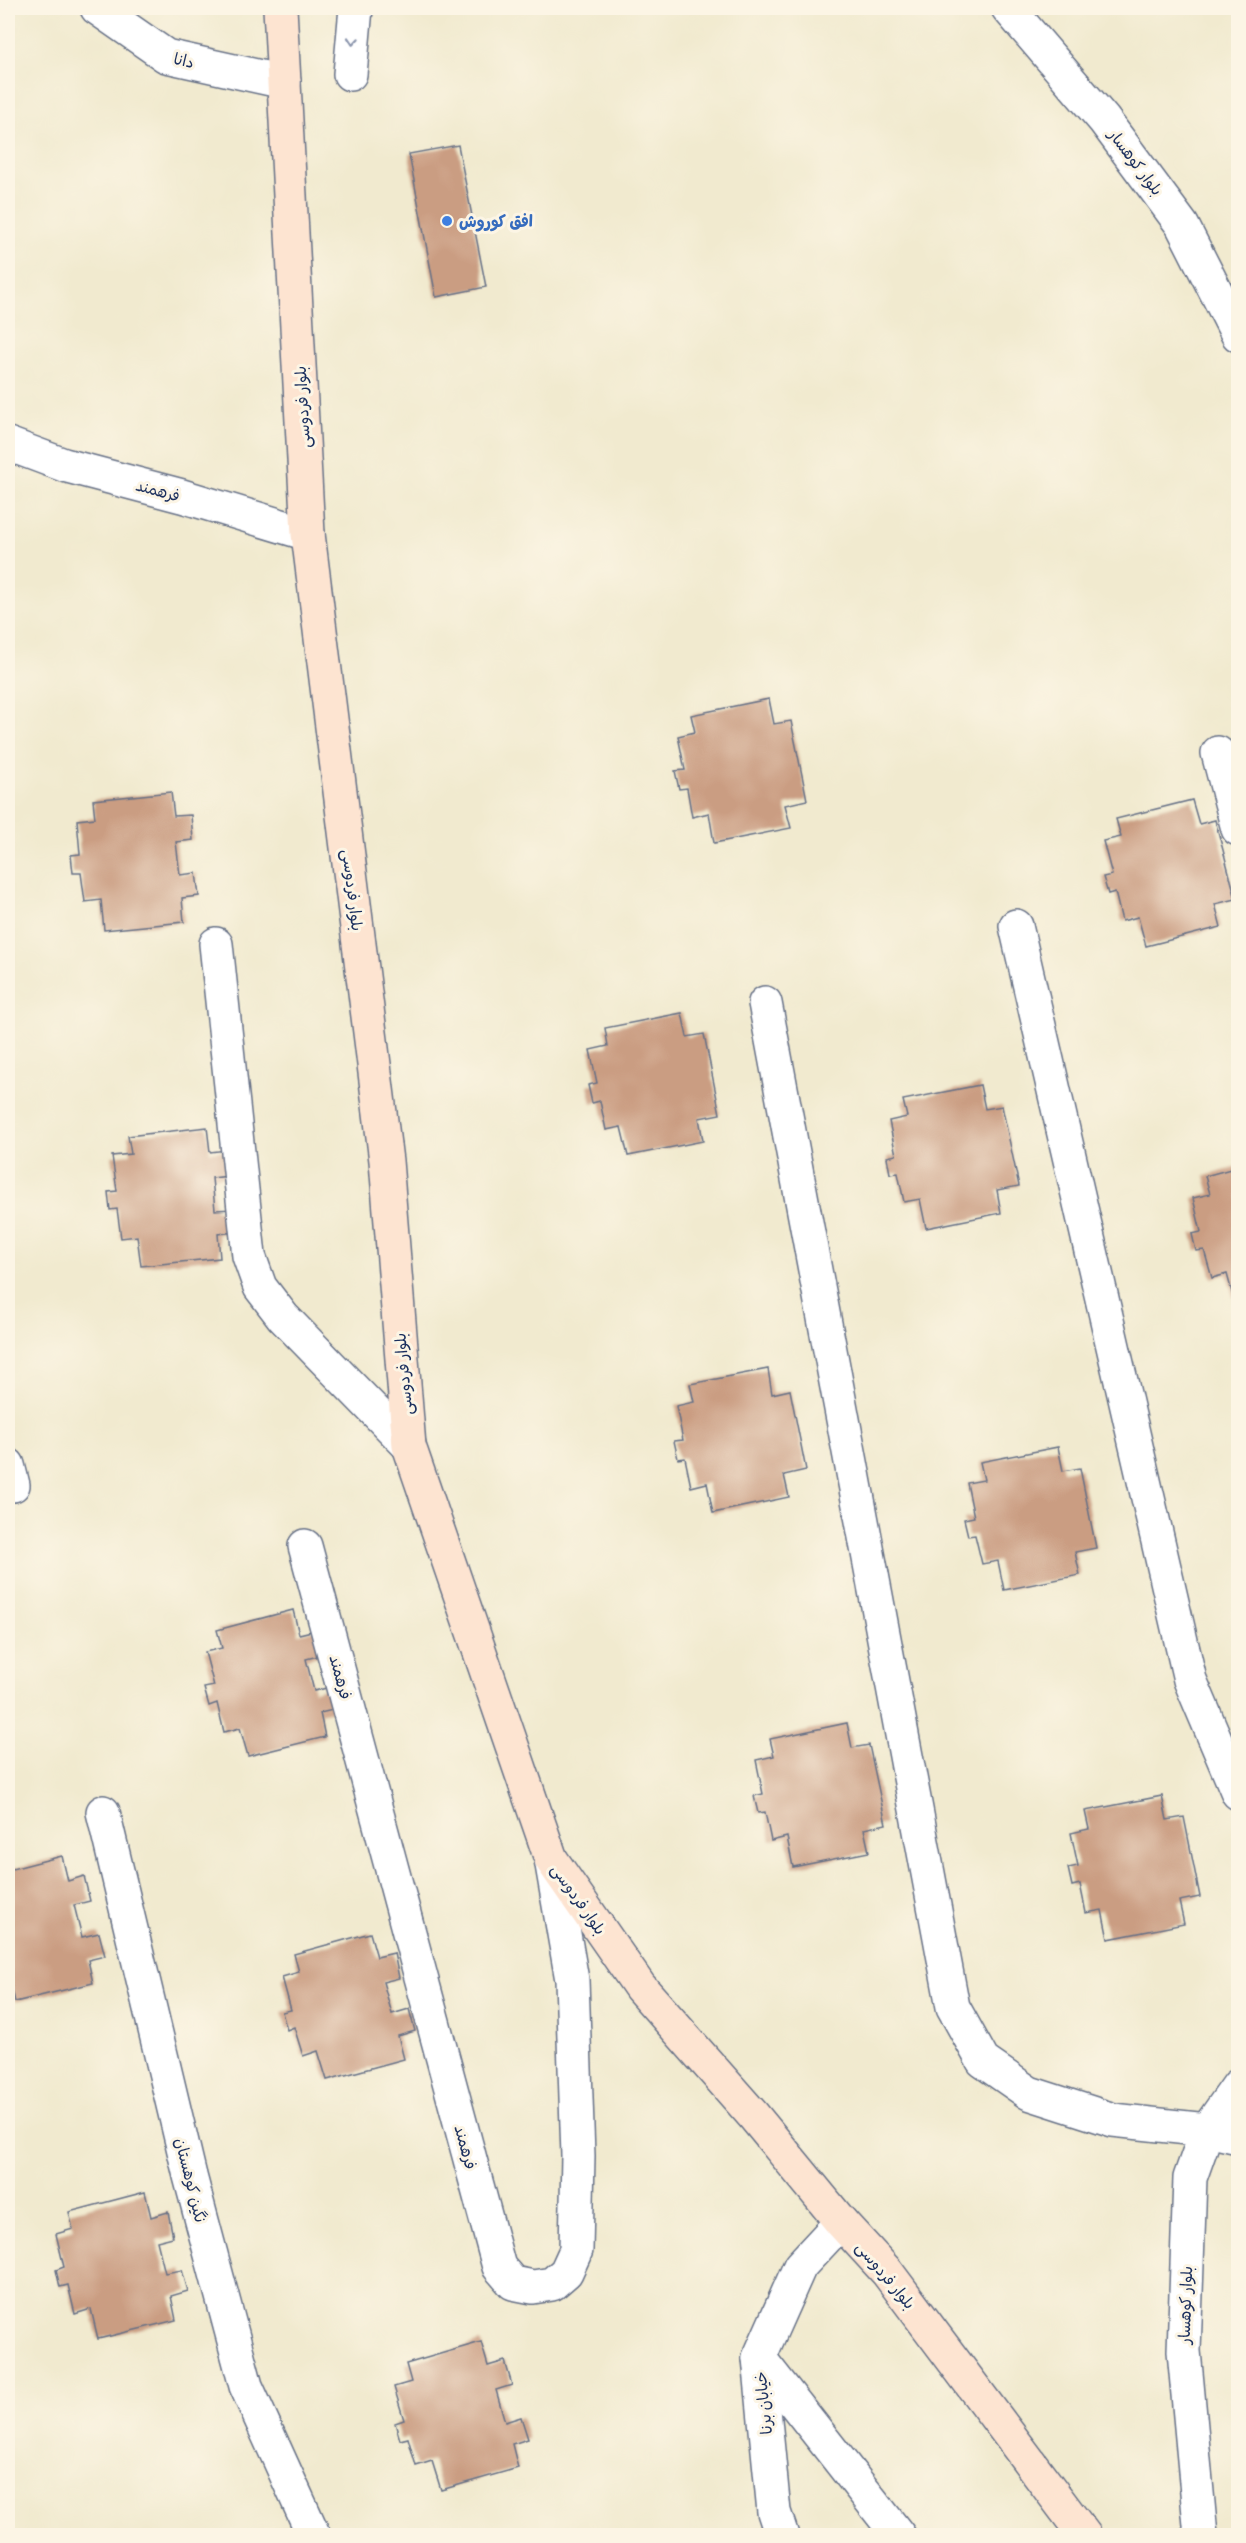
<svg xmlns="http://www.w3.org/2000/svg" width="1246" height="2543" viewBox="0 0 1246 2543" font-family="Pangolin,'Playpen Sans Arabic',sans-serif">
<rect width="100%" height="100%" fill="#fcf5e5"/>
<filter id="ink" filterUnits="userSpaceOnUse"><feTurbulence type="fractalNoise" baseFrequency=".0167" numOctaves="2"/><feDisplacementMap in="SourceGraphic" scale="12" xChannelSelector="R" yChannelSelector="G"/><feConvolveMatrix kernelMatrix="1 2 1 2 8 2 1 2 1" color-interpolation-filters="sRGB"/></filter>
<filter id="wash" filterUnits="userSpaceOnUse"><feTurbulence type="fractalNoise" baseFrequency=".008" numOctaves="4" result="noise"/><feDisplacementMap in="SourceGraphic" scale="24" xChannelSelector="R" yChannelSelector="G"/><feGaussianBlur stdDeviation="1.35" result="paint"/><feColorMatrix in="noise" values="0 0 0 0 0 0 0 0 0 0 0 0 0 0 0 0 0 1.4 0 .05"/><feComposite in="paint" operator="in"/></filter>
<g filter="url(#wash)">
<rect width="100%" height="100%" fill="#f1eacf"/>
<g id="blocks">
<g fill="#ca9d82">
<polygon points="458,145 486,287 436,297 409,154"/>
<polygon points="769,699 774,724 791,721 807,800 785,805 791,828 714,843 709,813 692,817 687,788 679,789 675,771 685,770 678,736 695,732 691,715"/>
<polygon points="171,792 174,816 191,815 193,840 176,842 180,875 196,873 199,896 182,898 184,922 104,930 101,900 85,902 81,873 73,873 71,855 80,854 77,820 95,818 93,800"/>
<polygon points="1192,800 1199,824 1215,820 1236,899 1215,904 1221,927 1146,946 1138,917 1122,921 1115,892 1108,894 1103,877 1112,875 1103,841 1121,837 1116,819"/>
<polygon points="682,1013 687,1037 704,1034 720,1114 699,1118 703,1141 628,1156 621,1127 606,1130 600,1101 592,1103 588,1085 597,1083 590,1050 608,1046 605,1028"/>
<polygon points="980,1085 985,1109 1002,1106 1019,1186 997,1190 1001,1213 926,1228 920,1199 904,1202 898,1173 890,1174 887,1157 896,1155 889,1121 907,1117 903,1100"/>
<polygon points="207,1127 210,1152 227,1150 229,1176 212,1178 215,1210 233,1209 236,1232 218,1234 220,1258 141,1266 137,1236 121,1238 117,1209 110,1210 108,1192 117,1191 112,1156 131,1154 128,1136"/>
<polygon points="1238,1167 1238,1302 1235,1303 1227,1274 1212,1278 1204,1250 1196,1251 1192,1234 1201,1232 1193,1198 1210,1194 1205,1176"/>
<polygon points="768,1369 772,1394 790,1390 806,1470 784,1475 789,1497 713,1513 707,1483 691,1487 685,1458 678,1459 674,1441 683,1440 676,1406 694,1402 690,1384"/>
<polygon points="1058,1447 1063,1471 1080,1468 1096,1548 1075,1552 1080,1575 1004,1590 998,1561 982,1564 975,1535 968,1536 964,1519 974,1517 967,1483 984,1480 980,1462"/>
<polygon points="293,1610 299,1634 316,1630 322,1655 306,1659 314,1691 331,1687 337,1709 320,1713 325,1737 248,1756 240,1728 224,1732 217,1703 209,1706 204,1688 214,1686 205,1652 222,1648 217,1630"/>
<polygon points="847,1723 852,1748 869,1745 886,1824 864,1829 869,1852 793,1867 787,1837 771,1841 765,1812 758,1813 754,1796 763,1794 756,1760 774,1756 770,1739"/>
<polygon points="1162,1796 1167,1820 1184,1817 1200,1897 1179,1901 1184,1924 1108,1939 1102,1910 1086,1913 1080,1884 1072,1886 1068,1868 1078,1866 1071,1833 1089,1829 1085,1811"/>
<polygon points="62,1856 68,1881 84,1876 90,1901 74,1905 82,1937 99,1933 105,1956 88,1960 93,1983 15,2002 8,1972 8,1870"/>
<polygon points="370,1933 377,1957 394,1953 399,1978 383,1982 392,2014 409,2009 415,2031 398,2036 404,2059 327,2080 318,2051 303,2056 294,2027 287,2030 282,2012 291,2010 282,1977 299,1972 294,1954"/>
<polygon points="145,2192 151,2217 168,2212 173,2237 157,2241 165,2273 182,2270 188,2291 171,2296 176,2320 98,2339 91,2309 75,2314 68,2285 60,2287 56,2270 64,2267 56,2234 73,2229 69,2212"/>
<polygon points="481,2342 488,2366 505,2361 512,2385 496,2390 505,2422 521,2417 528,2439 512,2444 518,2468 441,2490 432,2461 416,2466 408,2438 400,2440 395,2423 404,2420 394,2387 411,2382 406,2364"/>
</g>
</g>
</g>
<g filter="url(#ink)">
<use href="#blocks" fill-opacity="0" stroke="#667086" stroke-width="1.5"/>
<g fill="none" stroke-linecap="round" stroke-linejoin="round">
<defs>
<g id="minor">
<polyline points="97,8 166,56 284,82"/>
<polyline points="8,444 64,465 182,496 308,534"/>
<polyline points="1218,753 1238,829"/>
<polyline points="1016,926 1190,1680 1238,1793"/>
<polyline points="216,944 249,1256 260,1287 283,1317 409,1446"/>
<polyline points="765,1003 953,2007 983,2061 1029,2093 1113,2120 1207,2130 1238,2137"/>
<polyline points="8,1465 13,1485"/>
<polyline points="305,1546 499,2267 513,2283 533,2287 552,2284 566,2272 576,2250 578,2156 572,1980 551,1859"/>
<polyline points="103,1812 190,2176 246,2386 314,2536"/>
<polyline points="759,2358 899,2536"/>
<polyline points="782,2536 774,2512 759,2358 800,2266 841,2222"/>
</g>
<g id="tertiary">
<polyline points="1008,8 1104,120 1182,225 1238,335"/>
<polyline points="350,74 356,8"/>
<polyline points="1201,2536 1184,2351 1190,2178 1207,2130 1238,2086"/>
</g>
<polyline id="secondary" points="280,8 308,534 386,1161 409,1446 551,1859 640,1987 753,2115 841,2222 887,2272 1085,2536"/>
</defs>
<use href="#minor" stroke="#667086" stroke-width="36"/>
<use href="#tertiary" stroke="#667086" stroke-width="36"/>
<use href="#secondary" stroke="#667086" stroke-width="36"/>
<use href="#minor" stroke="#fff" stroke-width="33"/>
<use href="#tertiary" stroke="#fff" stroke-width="33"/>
<use href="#secondary" stroke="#fde4d1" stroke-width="33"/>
</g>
<defs><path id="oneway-chevron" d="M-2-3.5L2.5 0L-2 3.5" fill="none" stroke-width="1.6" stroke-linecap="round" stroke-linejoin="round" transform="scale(1.5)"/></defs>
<use stroke="#8d97ae" href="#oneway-chevron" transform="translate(353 41) rotate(95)"/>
</g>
<circle fill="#3f7fe0" stroke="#fcf5e5" stroke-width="2" cx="447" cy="221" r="6"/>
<g text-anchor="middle" stroke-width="6" stroke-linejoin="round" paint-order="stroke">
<g font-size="16" fill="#1b2f5e" stroke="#fcf5e5">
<text transform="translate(184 60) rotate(12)" y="6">دانا</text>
<text transform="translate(1136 162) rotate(53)" y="6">بلوار کوهسار</text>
<text transform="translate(302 407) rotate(-93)" y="6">بلوار فردوسی</text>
<text transform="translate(158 490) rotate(15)" y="6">فرهمند</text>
<text transform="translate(353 890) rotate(83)" y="6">بلوار فردوسی</text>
<text transform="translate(403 1374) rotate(-95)" y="6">بلوار فردوسی</text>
<text transform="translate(341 1677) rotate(75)" y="6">فرهمند</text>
<text transform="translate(579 1899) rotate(55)" y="6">بلوار فردوسی</text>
<text transform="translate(466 2147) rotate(75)" y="6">فرهمند</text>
<text transform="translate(191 2180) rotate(76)" y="6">نگین کوهستان</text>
<text transform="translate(886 2275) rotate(50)" y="6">بلوار فردوسی</text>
<text transform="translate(1185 2305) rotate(-88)" y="6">بلوار کوهسار</text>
<text transform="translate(763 2403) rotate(-96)" y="6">خیابان برنا</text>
</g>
<g font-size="16" font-weight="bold" fill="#366cbe" stroke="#fcf5e5" text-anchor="start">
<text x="459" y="227">افق کوروش</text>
</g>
</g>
<rect width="1246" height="2543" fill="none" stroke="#fcf5e5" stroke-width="30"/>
</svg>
